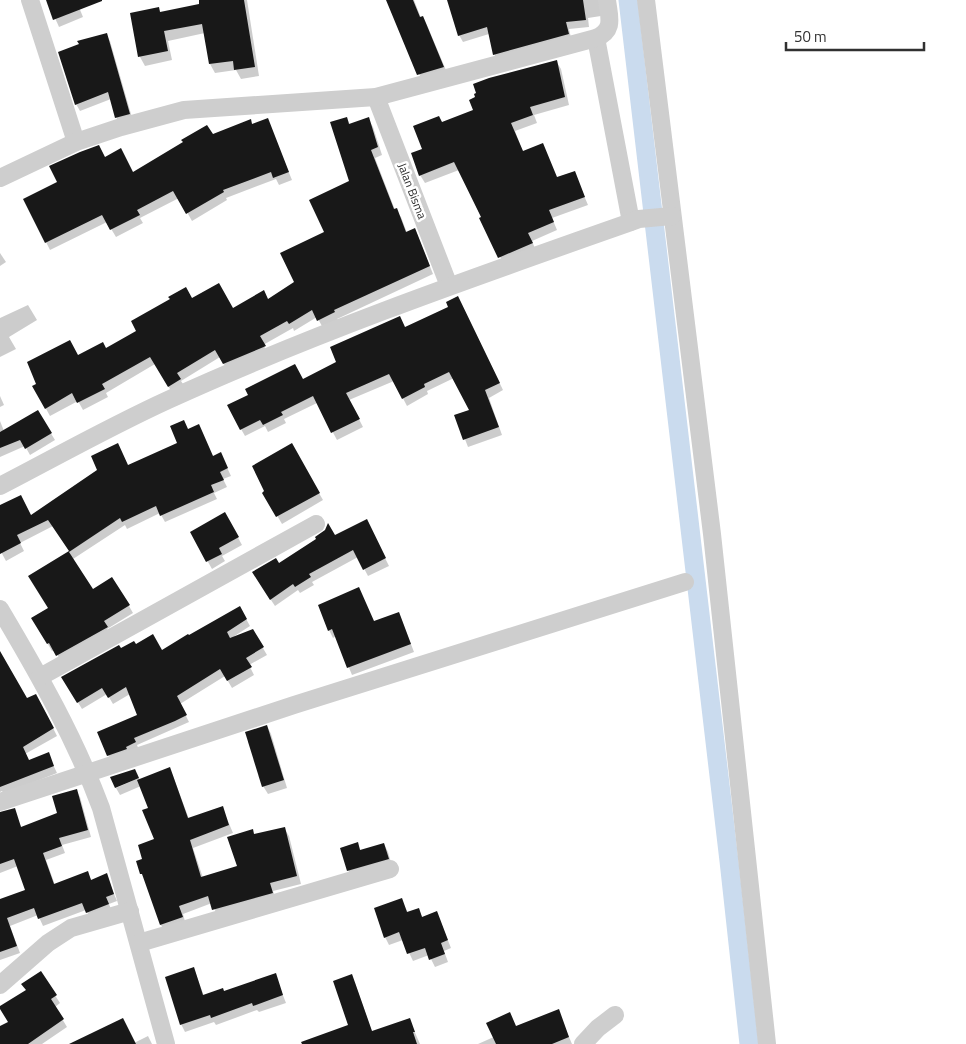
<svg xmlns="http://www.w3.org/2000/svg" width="966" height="1044" viewBox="0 0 966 1044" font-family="'Titillium Web',sans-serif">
<rect width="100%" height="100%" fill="#fff"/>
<g fill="#0003">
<polygon points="47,0 76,0 83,17 59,27"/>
<polygon points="200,0 247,0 259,76 241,79 236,70 215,73 210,64 205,33 168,41 172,60 145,66 140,57 132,14 158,8 161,13 201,5"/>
<polygon points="388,0 414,0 421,18 423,17 427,25 448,75 423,83"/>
<polygon points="449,0 602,0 601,16 588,18 589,27 569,29 572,42 498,61 494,54 489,34 463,42 459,35"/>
<polygon points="106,34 110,41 133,121 120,124 116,117 111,99 80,111 76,104"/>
<polygon points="556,61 561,69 569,105 534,115 537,123 515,131 523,152 557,179 574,172 588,205 552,218 557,230 532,241 536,251 504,265 459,170 425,183 420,175 424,149 442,123 475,111"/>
<polygon points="347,118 350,125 368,119 373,127 382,155 375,158 395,210 401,217 407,233 415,229 433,274 337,319 338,320 323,328 317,317 294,331 293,328 263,345 269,354 228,371 220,357 181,381 185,387 173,394 155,364 106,393 108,397 83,410 78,401 50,416 34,387 78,357 106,349 192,300 233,309 268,300 296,283 326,232 350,182"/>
<polygon points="267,119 292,180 279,185 276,179 226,198 227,200 192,221 179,198 140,218 143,223 116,237 107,222 50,250 46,242 105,158 133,173 212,135 250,121 253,125"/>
<polygon points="0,253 6,262 0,266"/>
<polygon points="458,297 503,390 489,398 502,435 468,447 456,416 471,411 454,378 427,391 428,394 407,406 394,381 349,400 363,427 337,440 317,403 284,419 286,423 268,432 265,426 245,436 241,429 303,380 450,307"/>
<polygon points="28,305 37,320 9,337 16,349 0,357 0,318"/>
<polygon points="0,396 4,405 0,407"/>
<polygon points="37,411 55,440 30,455 25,446 0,457 0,421 4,431"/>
<polygon points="199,425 213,457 224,461 231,476 223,479 227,487 214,493 217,499 165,522 160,513 127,529 125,525 73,559 93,591 129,606 133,613 107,629 111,635 62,662 54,650 52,651 33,619 50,609 30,577 70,552 53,526 20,543 24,551 6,561 0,550 0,510 31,517 128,466 179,443 188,430"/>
<polygon points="291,445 323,500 282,524 264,493"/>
<polygon points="225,514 242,545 222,556 225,561 212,569 191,532"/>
<polygon points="370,528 389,566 368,576 358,557 312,582 314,585 300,593 298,590 275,606 257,579 279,564"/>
<polygon points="319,605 375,622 399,613 414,652 352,675 336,636 333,638 329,630"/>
<polygon points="240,608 250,626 233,637 253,631 267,655 249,665 254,675 232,688 225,676 180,704 189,722 137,745 139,750 112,762 108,755 139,716 130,694 113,704 107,694 82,709 63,678 121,650 135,645 161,652"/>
<polygon points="0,663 26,699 40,702 57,736 25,754 29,762 48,754 57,773 4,794 2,791 0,792"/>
<polygon points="267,726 271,734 287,788 268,794 263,786"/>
<polygon points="169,768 173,776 189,819 222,807 233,833 193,848 203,878 238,867 252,831 255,836 284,828 289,836 301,884 273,891 276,900 218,917 212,903 183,914 186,925 165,932 161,925 147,882 142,874 144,860 156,840 150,809 141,786 120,795 116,788 139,778 140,780"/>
<polygon points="76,790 80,797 91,837 62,845 65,853 46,860 55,885 87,872 92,881 106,875 117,901 109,904 112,912 91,919 86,910 43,926 38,915 10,926 20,953 0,960 0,901 27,891 18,866 0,873 0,826 17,819 22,828 58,814"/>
<polygon points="357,843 361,851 384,844 388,852 392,866 352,877 348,870"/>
<polygon points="401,899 408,913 418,909 423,918 437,913 451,948 444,951 448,962 435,967 429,955 413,961 403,940 389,945 385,937"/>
<polygon points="194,969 204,996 224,992 275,975 286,1003 259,1012 257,1010 216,1025 214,1022 185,1032 181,1024"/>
<polygon points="351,976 355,983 372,1032 409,1019 420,1044 307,1044 350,1026"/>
<polygon points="45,980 60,1003 55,1007 67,1027 42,1044 0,1044 0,1028 9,1022"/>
<polygon points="558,1011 572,1044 478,1044 516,1027"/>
<polygon points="148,1036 152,1044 84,1044 134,1043"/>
</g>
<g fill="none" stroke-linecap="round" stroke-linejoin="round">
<polyline stroke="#cadbee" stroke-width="19" points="628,0 729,861 749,1044"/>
</g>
<g fill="#181818">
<polygon points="46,0 102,0 102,1 53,20"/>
<polygon points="199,0 244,0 255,67 234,70 233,61 209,64 202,24 164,31 168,51 138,57 130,13 159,7 160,12 199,4"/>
<polygon points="386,0 413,0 420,17 423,16 444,67 417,75"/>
<polygon points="447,0 583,0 586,20 566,22 569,34 493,55 487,27 458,36"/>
<polygon points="107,33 130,114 115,118 108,92 75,105 58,52 79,44 77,41"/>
<polygon points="557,60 565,97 530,107 533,115 511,123 523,151 543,143 557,177 575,171 585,197 549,210 554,222 528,233 533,243 498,258 479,218 481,217 454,162 419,176 411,153 422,149 413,126 439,116 442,122 473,110 469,100 475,97 474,94 476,93 473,84 489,78"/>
<polygon points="347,117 349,124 369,117 378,147 371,150 394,209 397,208 406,232 415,228 430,266 334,310 335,312 317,321 312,310 289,324 287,321 260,336 266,346 223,364 215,350 177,373 181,379 168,387 150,357 102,384 105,389 77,403 72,393 45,409 32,386 36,384 27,362 70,340 78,355 103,342 106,348 136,331 131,321 170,299 168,297 186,287 192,298 219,283 233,308 264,290 268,299 294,282 280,253 324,232 309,200 349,181 330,122"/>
<polygon points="268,118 289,172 273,178 271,172 223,190 224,192 186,214 173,191 137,210 140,215 110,230 102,215 45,243 23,199 57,182 49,166 80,152 99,145 105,157 121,148 133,172 183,142 181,140 207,125 213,134 251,119 252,124"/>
<polygon points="458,296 500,383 485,390 499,427 463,440 454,415 469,410 449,372 424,384 425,387 402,399 389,374 346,393 360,419 331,433 313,396 281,412 283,415 263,425 260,420 240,430 227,405 248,395 245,389 295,364 303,379 336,362 330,347 400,316 405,327 448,307 446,302"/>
<polygon points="38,410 52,433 25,449 20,440 0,448 0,432"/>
<polygon points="184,420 188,429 199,424 213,456 221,452 228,468 220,472 224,480 211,485 214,492 160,516 156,506 122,522 120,518 69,552 93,589 112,577 130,605 104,621 108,627 56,656 49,643 47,644 31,618 48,608 28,576 69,551 48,520 17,535 21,543 0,554 0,505 21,495 31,515 97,470 91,456 118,443 128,465 177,443 170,426"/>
<polygon points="292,443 320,493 276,517 262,493 264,491 252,466"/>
<polygon points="225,512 239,537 219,548 222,554 206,562 190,532"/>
<polygon points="367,519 386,558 363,570 353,550 309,574 311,577 295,587 293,584 270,600 252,572 276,558 279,563 316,539 315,537 325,530 328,523 335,535"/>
<polygon points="359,587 374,621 399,612 411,644 347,668 332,629 328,631 318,605"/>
<polygon points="240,606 247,619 227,632 230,638 253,629 264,647 246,658 252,667 227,681 220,669 177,696 187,715 175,721 134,738 136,742 126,747 127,749 107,756 97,732 137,715 126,687 108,698 102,688 77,703 61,677 119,645 121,648 134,641 136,644 153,634 162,650 188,634 189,635"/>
<polygon points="0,651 27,698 36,694 54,728 23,747 29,760 49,752 54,766 0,787"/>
<polygon points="267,725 284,780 262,787 245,732"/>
<polygon points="170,767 188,818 223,806 229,825 190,840 201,877 237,866 227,837 253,829 254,834 285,827 297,876 270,883 273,893 212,910 208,896 179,906 183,917 160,925 142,874 140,874 136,861 142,859 138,845 154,839 142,810 148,808 137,780"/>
<polygon points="135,769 139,778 115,788 110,777"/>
<polygon points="77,789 88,830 59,838 62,846 43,853 54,884 88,871 91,880 107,873 114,894 106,897 109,904 86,913 82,903 38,919 34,908 7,918 17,946 0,952 0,899 25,890 14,859 0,864 0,812 15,808 21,827 57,813 52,796"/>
<polygon points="358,842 360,850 384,843 389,859 347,871 340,848"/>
<polygon points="402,898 407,912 419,908 422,917 437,911 448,940 441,943 445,954 429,960 425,948 407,954 399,932 384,938 374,908"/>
<polygon points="194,967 203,995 223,988 224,991 276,973 283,995 253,1006 252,1003 211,1018 210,1015 180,1025 165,977"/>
<polygon points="41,971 57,995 51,999 64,1019 28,1044 0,1044 0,1026 8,1022 0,1009 0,1006 26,990 21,984"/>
<polygon points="352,974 372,1031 410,1018 415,1032 413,1032 417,1044 302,1044 301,1042 348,1025 333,981"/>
<polygon points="559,1009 569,1037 552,1044 496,1044 486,1023 510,1012 516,1026"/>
<polygon points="123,1018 136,1044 69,1044"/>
</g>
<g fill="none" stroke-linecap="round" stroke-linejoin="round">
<g stroke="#cecece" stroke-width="18">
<polyline points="30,0 76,142"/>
<polyline points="646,0 712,534 767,1044"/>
<polyline points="596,38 631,222"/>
<polyline points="376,97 449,286"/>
<path d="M0 178 76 142 121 127 184 110 376 97 596 38C615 30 609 17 607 0"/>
<path d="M0 486C56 457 111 426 168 400 319 331 475 277 631 222L639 219 672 216"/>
<path d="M0 609C38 673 75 738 101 808L166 1044"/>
<polyline points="40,677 316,524"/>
<polyline points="0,802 294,705 685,582"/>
<polyline points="139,943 390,869"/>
<polyline points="0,985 48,943 71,928 130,911"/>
<polyline points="583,1044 598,1028 615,1015"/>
</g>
</g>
<g text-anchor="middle" stroke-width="5" stroke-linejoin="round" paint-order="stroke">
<g font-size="12" fill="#313131" stroke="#fff">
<text transform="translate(412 191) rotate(69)" y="4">Jalan Bisma</text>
</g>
</g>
<path d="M786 42v8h138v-8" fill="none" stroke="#313131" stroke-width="2.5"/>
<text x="794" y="42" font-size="15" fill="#313131" stroke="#ffffff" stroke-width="4" paint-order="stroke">50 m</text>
</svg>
